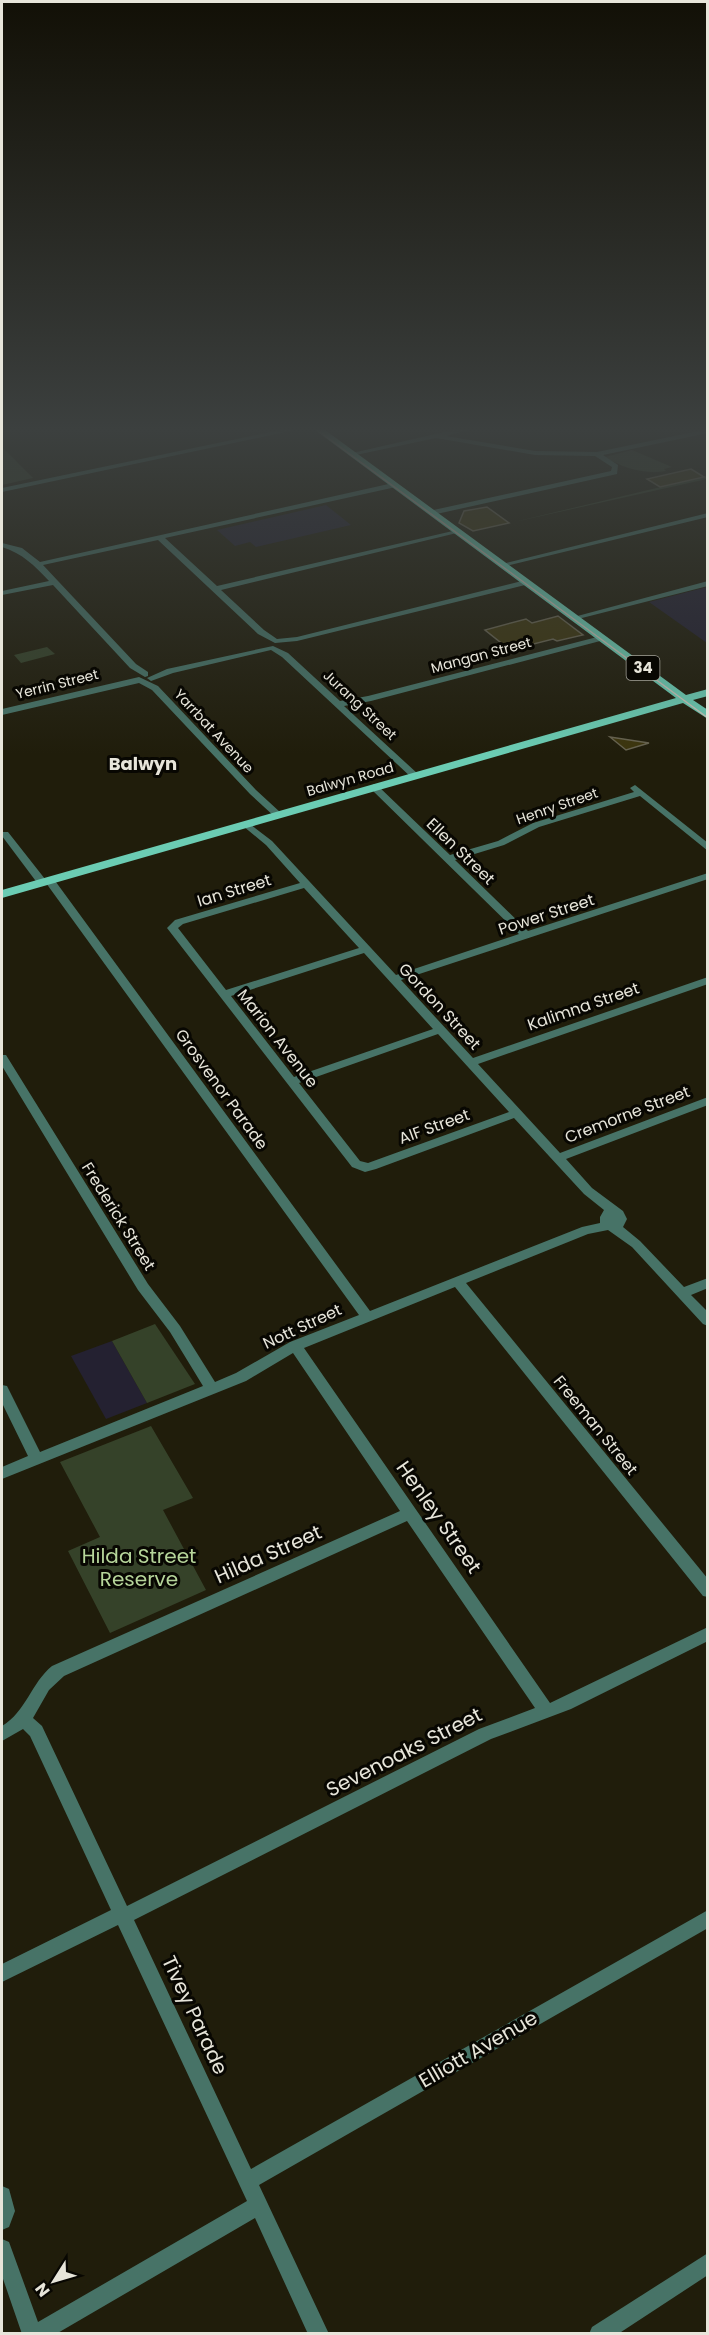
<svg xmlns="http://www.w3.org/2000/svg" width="709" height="2335" viewBox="0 0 709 2335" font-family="Poppins,sans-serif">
<rect width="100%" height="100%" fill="#201d0b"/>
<g fill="#242131">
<polygon points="326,505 351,525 256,547 250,542 235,546 217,530"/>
<polygon points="707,587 707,643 649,602"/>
<polygon points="112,1341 147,1403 106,1419 71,1356"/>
</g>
<g fill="#354229">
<polygon points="2,447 33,478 2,485"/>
<path d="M632 450 672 467 664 469 666 471C647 475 622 468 605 457Z"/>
<polygon points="707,476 707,479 514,522"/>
<polygon points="47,647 55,654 21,663 14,655"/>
<polygon points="155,1324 195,1384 147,1403 112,1341"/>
<polygon points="151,1426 193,1498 163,1510 206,1590 110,1633 68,1551 100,1537 60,1462"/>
</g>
<g fill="#3c350e" stroke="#66624f" stroke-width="1.5">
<polygon points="691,469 704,477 660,487 647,479"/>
<polygon points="487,507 509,523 473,531 459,523 464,511"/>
<polygon points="558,616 583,635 557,641 553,639 510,650 485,630 526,619 532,623"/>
<polygon points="610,737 649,743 626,750"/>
</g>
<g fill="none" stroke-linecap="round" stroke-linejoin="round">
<g fill="#477367" fill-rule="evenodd">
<polygon points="295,427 309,427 2,492 2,488"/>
<polygon points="466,427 480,427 446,436 535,451 597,452 708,429 708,433 603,455 618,465 617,474 432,515 428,513 429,511 611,471 612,467 595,456 535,455 436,438 351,456 348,454"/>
<path d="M393 483 397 485 396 487 165 538 217 586 457 530 461 532 221 590 264 630 277 639 297 637 526 580 530 582 529 584 297 641 275 643 258 634 158 540 43 565 136 664 148 672V676L145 677 130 668 53 585 2 595V591L49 581C34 565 23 554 2 547V543L22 548 40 562Z"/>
<polygon points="708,513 708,517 502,567 498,565"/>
<polygon points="708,581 708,586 574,620 570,618"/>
<polygon points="601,636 604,636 604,640 371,701 344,706 418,774 418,778 412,778 282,657 271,650 173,673 151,681 147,678 167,669 273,646 288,653 340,701 368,696"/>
<polygon points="139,677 158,686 256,790 281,813 281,817 275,817 250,794 152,690 139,683 2,715 2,709"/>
<path d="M374 784 377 785 450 855 498 841 533 823 634 792 630 788 635 785 708 843V851L640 796 539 827 504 845 455 860 528 931 708 873V879L401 980 473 1058 708 977V984L478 1064 560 1153 708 1097V1105L566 1159 592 1188 623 1211 627 1219 623 1227 640 1241 684 1287 708 1278V1288L691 1295 708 1312V1326L703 1324 632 1247 608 1230 588 1234 466 1283 708 1579V1597L703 1596 455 1287 304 1348 550 1703 708 1627V1641L571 1709 491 1739 134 1920 251 2169 708 1910V1928L259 2185 329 2334H308L255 2218 56 2334H22L2 2276V2239L9 2242 38 2322 247 2201 118 1925 2 1982V1964L111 1910 30 1736 23 1729 2 1741V1726C26 1712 31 1683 52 1666L400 1511 293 1353 246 1381 2 1479V1467L28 1456 2 1403V1385L7 1386 40 1452 203 1386 170 1332 138 1290 2 1066V1055H6L148 1284 180 1326 215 1382 236 1373 290 1342 359 1315 46 883 38 884 2 836V832H8L45 879 53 878 370 1311 582 1227 600 1223V1217L604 1210 584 1194 514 1118 376 1169 365 1172 352 1167 167 928 175 920 300 883 266 845 243 826 241 824 246 821 272 841 396 975 519 934 371 789 369 787ZM304 888 359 948 226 990 178 928 183 924ZM364 953 433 1029 294 1077 231 996ZM438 1034 509 1112 368 1163 360 1161 299 1083ZM407 1521 535 1708 479 1729 127 1906 42 1726 33 1718 49 1690 64 1676Z"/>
<polygon points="2,2186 9,2189 15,2211 9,2227 2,2230"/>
<polygon points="708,2253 708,2275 618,2334 589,2334 592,2327"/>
</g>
<polygon fill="#6bccb3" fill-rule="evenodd" points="311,427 321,427 686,695 708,689 708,696 693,700 708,710 708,719 683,703 2,898 2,890 676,698"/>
<polyline stroke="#c8c5b9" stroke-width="1.5" points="313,427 708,718"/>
</g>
<linearGradient id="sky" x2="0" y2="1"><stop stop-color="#121006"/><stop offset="0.57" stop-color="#3c403f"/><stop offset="1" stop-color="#3c403f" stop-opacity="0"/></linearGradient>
<rect width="709" height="754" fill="url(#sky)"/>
<g text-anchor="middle" stroke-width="6" stroke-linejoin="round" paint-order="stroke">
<g font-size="14" fill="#e7e5da" stroke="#080702">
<text transform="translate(481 655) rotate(-15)" y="5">Mangan Street</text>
<text transform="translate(57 684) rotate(-14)" y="5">Yerrin Street</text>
<text transform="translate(360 705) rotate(43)" y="5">Jurang Street</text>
<text transform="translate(214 731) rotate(47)" y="5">Yarrbat Avenue</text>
<text transform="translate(350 779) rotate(-16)" y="5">Balwyn Road</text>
<text transform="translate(557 806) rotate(-19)" y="5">Henry Street</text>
</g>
<rect fill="#080702" stroke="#a4a299" stroke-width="1.5" x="626.5" y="656" width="33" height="24" rx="4.5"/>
<g font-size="15" font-weight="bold" fill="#e7e5da">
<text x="643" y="673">34</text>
</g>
<g font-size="16" fill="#e7e5da" stroke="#080702">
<text transform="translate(461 851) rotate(44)" y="6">Ellen Street</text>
<text transform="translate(234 890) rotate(-17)" y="6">Ian Street</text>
<text transform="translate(546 914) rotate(-18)" y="6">Power Street</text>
<text transform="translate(440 1006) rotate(47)" y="6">Gordon Street</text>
<text transform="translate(583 1006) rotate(-19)" y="6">Kalimna Street</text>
<text transform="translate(278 1038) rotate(52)" y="6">Marion Avenue</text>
<text transform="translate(222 1089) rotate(54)" y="6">Grosvenor Parade</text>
<text transform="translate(627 1114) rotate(-21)" y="6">Cremorne Street</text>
<text transform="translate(434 1126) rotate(-20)" y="6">AIF Street</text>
<text transform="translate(119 1216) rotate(58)" y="6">Frederick Street</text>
<text transform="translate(302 1326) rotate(-25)" y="6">Nott Street</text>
<text transform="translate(596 1425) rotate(51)" y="6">Freeman Street</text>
</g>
<g font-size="18" font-weight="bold" fill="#e7e5da" stroke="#080702">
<text x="143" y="770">Balwyn</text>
</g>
<g font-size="20" fill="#e7e5da" stroke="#080702">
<text transform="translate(439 1517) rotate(55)" y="7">Henley Street</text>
<text transform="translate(268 1554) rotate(-24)" y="7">Hilda Street</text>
<text transform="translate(404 1752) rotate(-27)" y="7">Sevenoaks Street</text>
<text transform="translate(195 2015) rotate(65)" y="7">Tivey Parade</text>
<text transform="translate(478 2049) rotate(-30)" y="7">Elliott Avenue</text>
</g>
<g font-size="20" fill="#b6d59a" stroke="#080702">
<text x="139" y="1563">Hilda Street<tspan x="139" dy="23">Reserve</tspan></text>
</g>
</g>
<rect width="709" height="2335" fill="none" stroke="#e7e5da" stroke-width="6"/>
<g transform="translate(54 2281) rotate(233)" stroke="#080702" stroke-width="4.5" paint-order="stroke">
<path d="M0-4.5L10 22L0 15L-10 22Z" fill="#e7e5da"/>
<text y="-9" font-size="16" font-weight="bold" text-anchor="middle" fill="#e7e5da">N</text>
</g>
</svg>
